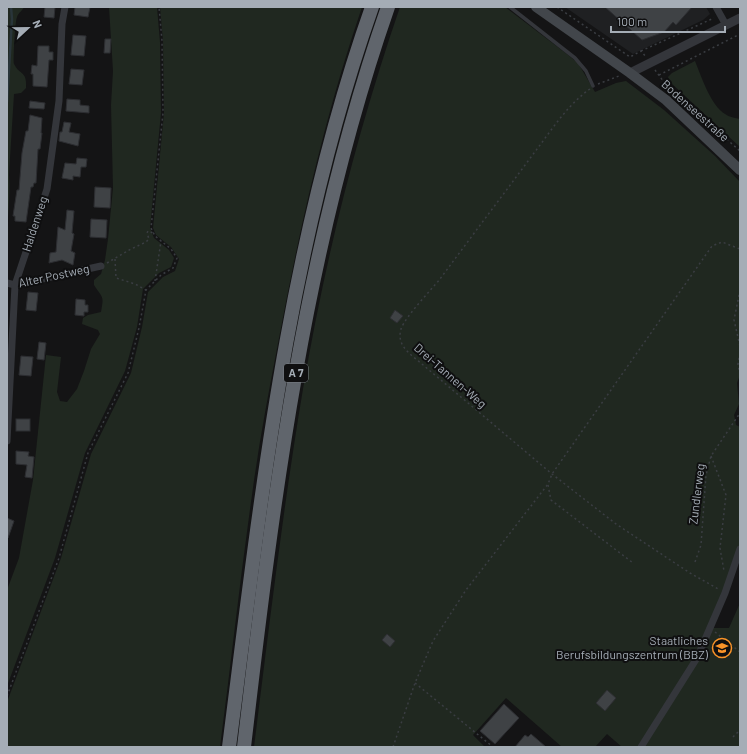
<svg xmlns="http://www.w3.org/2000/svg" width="747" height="754" viewBox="0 0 747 754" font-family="Barlow,sans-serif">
<rect width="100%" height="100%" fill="#141415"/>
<polygon fill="#1f2022" points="565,7 706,7 710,14 703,20 633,54"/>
<g fill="#202820">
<path d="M7 7H24C23 10 18 13 17 17 15 21 13 61 14 64 20 76 27 70 26 88L21 93 14 94 9 174C10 189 9 203 8 218 8 232 9 243 7 256Z"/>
<path d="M109 7H157L160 42 161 113 150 228 154 238 169 250 174 258 171 267 159 273 143 289 137 327 125 371 85 453 55 558 7 686V590L19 558 33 480 46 355 61 357 57 392 60 401 67 402 77 389 84 371 91 349 100 334 98 330 82 324 83 318 88 315 101 312C104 295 103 299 94 285V280L101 274 105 260 108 239 113 188 111 105 113 71Z"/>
<path d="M160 7H362C325 115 300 226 279 338 269 390 259 442 252 495 240 579 231 663 220 747H7V702L61 558 91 454 131 373 142 327 148 292 163 277 175 271 179 259 171 247 156 235 153 228 164 113 163 41Z"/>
<path d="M400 7H505L563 51 578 63 595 92 616 83 626 81 664 110 715 156 740 182V375L737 383 739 404 734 415 736 425 740 427V556L713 628H729L740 603V747H622L607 734 595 747H562L506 698 473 735 485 747H254C269 628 283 508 303 389 325 260 357 132 400 7Z"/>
<path d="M695 61C701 76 711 106 725 114 729 117 735 118 740 119V147L670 82 668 77 672 73Z"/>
</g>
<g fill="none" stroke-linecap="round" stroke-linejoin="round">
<polyline stroke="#29353a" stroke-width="2.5" points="7,102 12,19 11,7"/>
</g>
<g fill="#3f4245" stroke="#2d2e32">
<polygon points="45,7 55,7 54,18 44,17"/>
<polygon points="75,7 90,7 88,17 74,15"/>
<polygon points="605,7 692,7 676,25 673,22 664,32 642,40"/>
<polygon points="73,35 86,36 84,56 71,55"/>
<polygon points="105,39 111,39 110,53 104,53"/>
<polygon points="38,46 49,46 49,52 53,52 53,60 49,60 47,87 33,86 33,74 31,74 32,65 37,66"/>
<polygon points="71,69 84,70 82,85 69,84"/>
<polygon points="67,99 80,100 80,105 89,106 89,113 66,111"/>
<polygon points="30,101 45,103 44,109 29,108"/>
<polygon points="30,115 42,118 41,133 42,133 40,149 38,149 36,183 34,183 33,187 31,187 26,222 15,221 15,216 13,216 17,190 19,190 22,153 26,131 28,131"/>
<polygon points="64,122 71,123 69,132 80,134 78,146 59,141 60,132 62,132"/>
<polygon points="77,158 87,159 86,167 81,167 80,177 73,176 73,180 62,178 65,163 76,164"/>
<polygon points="95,187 111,188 110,208 94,207"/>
<polygon points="67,210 74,211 72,233 74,234 71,251 75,253 73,265 62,260 49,263 50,253 56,252 58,227 65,230"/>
<polygon points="91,219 107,220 106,238 90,237"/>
<polygon points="28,292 38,293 36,311 26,310"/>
<polygon points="76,299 85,300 85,305 88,305 88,312 84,312 84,316 75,315"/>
<polygon points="395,310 403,316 397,323 390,318"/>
<polygon points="39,342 46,343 44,360 37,359"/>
<polygon points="21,356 33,357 31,376 19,375"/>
<rect x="16" y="419" width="14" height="12"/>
<polygon points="16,451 29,452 28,456 34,457 32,478 25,477 27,465 16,464"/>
<polygon points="7,518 14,521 8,538 7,538"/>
<polygon points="387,634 395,641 390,647 382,640"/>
<polygon points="607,690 616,698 605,711 596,703"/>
<polygon points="504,704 519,718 495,744 480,731"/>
<polygon points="531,734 546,747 515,747 525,735 528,737"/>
</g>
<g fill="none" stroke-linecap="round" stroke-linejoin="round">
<g stroke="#3a3d42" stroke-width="1.5" stroke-dasharray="2 3" stroke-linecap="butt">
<polyline points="557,7 630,57 641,51 646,57"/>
<polyline points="641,51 714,18"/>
<polyline points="655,70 666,85 678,96 740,151"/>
<polyline points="659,75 740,34"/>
<polyline points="598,84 619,76"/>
<path d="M590 89C567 105 551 131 534 153 503 195 471 237 440 279 431 290 405 317 401 329 397 343 406 351 416 359L552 474 616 524 690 573 720 590"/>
<polyline points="115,259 116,278 135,284 146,290"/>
<polyline points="107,263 131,249 146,242 149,239 147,233 148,231 153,233"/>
<polyline points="155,281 161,241"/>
<polyline points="740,290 734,320 740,346"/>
<polyline points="740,353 738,364 740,375"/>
<polyline points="711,456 726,495 720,548 724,571"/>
<polyline points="548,485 551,500 633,563"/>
<polyline points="695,562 701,545 706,475 711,456 740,413"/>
<polyline points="715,632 740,652"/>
<polyline points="415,683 493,747"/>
<polyline points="7,696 59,558 88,453 128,373 139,328 146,290 161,275 173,268 177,258 171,249 155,236 151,228 163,113 162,41 159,7"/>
<polyline points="733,737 740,730"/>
<polyline points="393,747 415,683 433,641 466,590 548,484 552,474 712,246 722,242 740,249"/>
</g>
<polyline stroke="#34363b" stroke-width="3.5" points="510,7 575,58 586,71 593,86"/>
<g stroke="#34363b" stroke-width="7">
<polyline points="716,7 726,25"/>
<polyline points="7,283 15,285 101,266"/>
<polyline points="7,441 15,285 47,189 59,101 62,24 65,7"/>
<polyline points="641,747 697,658 725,593 740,549"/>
</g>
<polyline stroke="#34363b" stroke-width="9" points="630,73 740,18"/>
<polyline stroke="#42464b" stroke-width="10" points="536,7 630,73 666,100 740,170"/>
<g stroke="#60656c" stroke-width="14">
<path d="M229 747C261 498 288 245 372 7"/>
<path d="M244 747C273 497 305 245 388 7"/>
</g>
</g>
<defs>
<symbol id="school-ring" viewBox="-11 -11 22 22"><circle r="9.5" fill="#0f0f10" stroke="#f99328" stroke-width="1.5"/><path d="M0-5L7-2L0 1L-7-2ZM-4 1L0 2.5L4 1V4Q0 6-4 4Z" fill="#f99328"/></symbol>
</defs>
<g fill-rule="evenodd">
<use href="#school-ring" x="711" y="637" width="22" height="22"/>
</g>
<g text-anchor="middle" stroke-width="4" stroke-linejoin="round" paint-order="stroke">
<rect fill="#0f0f10" stroke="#787e84" stroke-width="1" x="284" y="364" width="24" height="18" rx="3"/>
<g font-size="11" font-weight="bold" fill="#a5adb6">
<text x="296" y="377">A 7</text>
</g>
<g font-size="12" fill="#a5adb6" stroke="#0f0f10">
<text transform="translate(695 111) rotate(42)" y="4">Bodenseestraße</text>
<text transform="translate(35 224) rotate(-72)" y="4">Haldenweg</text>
<text transform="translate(54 276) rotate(-12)" y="4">Alter Postweg</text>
<text transform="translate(450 376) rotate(41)" y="4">Drei-Tannen-Weg</text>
<text transform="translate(697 494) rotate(-83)" y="4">Zundlerweg</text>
</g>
<g font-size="12" fill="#a5adb6" stroke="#0f0f10" text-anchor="end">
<text x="708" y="645">Staatliches<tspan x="708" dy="14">Berufsbildungszentrum (BBZ)</tspan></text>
</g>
</g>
<rect width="747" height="754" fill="none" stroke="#a5adb6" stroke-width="16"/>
<g transform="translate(28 28) rotate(68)" stroke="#0f0f10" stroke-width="3" paint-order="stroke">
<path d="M0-3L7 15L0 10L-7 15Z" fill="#a5adb6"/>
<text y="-6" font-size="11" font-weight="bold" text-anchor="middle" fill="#a5adb6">N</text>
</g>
<path d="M611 26v6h114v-6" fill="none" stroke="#a5adb6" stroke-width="2"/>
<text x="617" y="26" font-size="12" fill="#a5adb6" stroke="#0f0f10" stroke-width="3" paint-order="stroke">100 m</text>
</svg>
